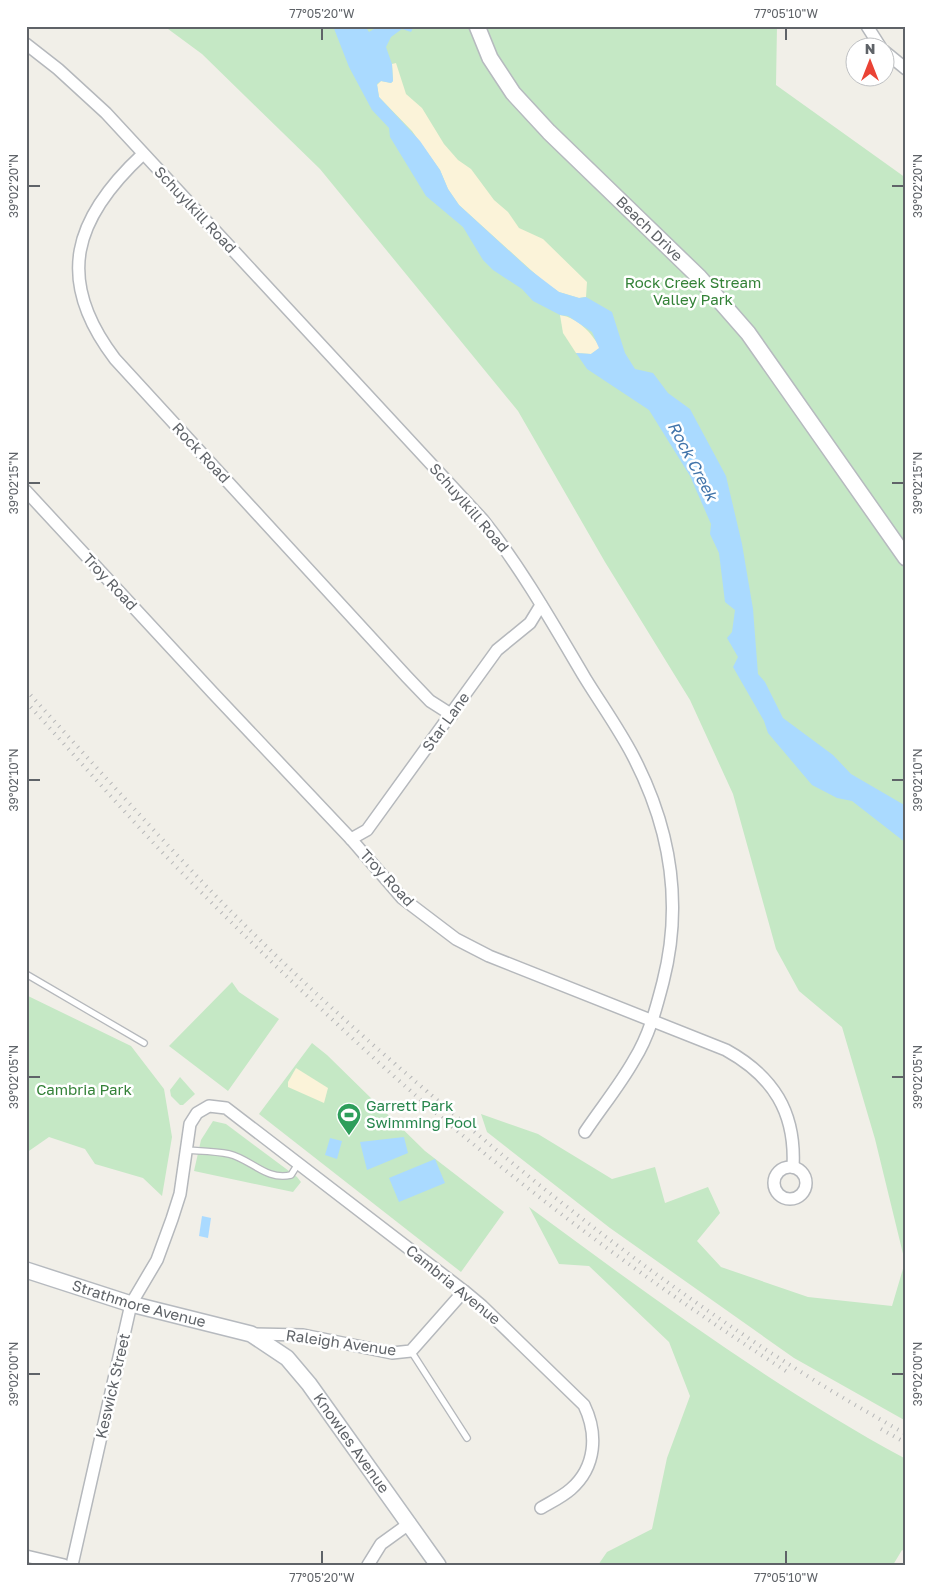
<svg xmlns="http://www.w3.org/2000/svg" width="932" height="1591" viewBox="0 0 932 1591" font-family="'Golos Text',sans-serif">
<rect width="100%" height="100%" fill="#f1efe8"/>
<g fill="#c5e8c5">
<polygon points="164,26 777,26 776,85 906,178 906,1421 794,1358 610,1228 487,1132 481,1114 538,1134 612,1179 655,1167 665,1203 708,1187 720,1213 697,1241 721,1267 808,1297 892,1306 905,1262 875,1139 842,1027 799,991 776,949 733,794 690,700 605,562 518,411 320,169 202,54"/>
<polygon points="232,982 239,992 279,1019 228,1091 169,1046"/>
<polygon points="26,995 131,1046 164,1089 172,1137 162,1196 143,1178 95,1164 85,1149 49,1137 26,1153"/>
<polygon points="312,1043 327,1055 425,1151 504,1212 461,1272 259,1114"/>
<polygon points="180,1077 195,1094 183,1105 180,1105 171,1096 170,1090"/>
<polygon points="213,1121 226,1124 297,1177 301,1182 293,1192 194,1171 201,1140"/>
<path d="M529 1207C651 1297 773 1387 906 1459V1552L902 1550 893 1565H598L607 1552 652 1529 667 1458 690 1396 669 1342 589 1266 559 1264Z"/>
</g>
<g fill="#fbf3d9">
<polygon points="396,63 406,94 422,108 444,144 458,160 471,169 494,200 508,212 519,228 543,239 587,282 586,297 579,298 559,292 543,281 459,205 448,189 440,170 412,131 379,97 377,85 381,81 391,83 393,81 392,64"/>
<path d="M560 315C578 318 591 332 600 348L591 354 576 353 563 333Z"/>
<polygon points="296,1068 328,1088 324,1103 288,1087 288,1082"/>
</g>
<g fill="#aadaff">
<polygon points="333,26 365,26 369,32 379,26 414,26 411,32 402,29 391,37 386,47 392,64 393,81 391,83 381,81 377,84 379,97 420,141 440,170 448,189 459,205 529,269 559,292 579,298 586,297 612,312 625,353 635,369 653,373 668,393 690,409 726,476 742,544 753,609 758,674 765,682 783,718 833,755 851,774 906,806 906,843 852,801 837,798 812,785 768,733 764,721 733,667 738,657 727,638 732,632 735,610 725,602 719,553 710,534 711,524 690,476 649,410 587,369 576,353 591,354 599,348 592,332 568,316 560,315 533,301 522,289 493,270 483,260 463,227 426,196 390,137 389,128 372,110 349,67"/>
<polygon points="404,1137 408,1153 367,1170 360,1142"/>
<polygon points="330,1138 342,1141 337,1159 325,1155"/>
<polygon points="435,1159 445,1183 399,1202 389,1178"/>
<polygon points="202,1216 211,1218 208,1238 199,1236"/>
</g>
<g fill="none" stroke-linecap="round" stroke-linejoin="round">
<defs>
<g id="lane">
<polyline points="26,974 144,1043"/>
<path d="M186 1150C200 1151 216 1151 229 1154 251 1159 266 1181 291 1175L298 1164"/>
<polyline points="411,1351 467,1438"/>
</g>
<g id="street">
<polyline points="867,26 881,48"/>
<path d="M26 44 58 69 106 113 483 520C522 569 553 624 585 678 601 704 619 729 633 756 670 827 683 904 663 982 656 1009 649 1036 634 1060 620 1085 601 1108 585 1132"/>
<polyline points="884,51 906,69"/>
<path d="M143 154C74 218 54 279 115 359L407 677 430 701 452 715"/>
<path d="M26 491 213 693 351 839 402 898 456 939 489 956 726 1050C773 1076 796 1112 793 1167"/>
<polyline points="351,839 367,830 497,650 530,623 541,605"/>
<circle cx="790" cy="1183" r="16"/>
<polyline points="251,1334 303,1335 392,1353 411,1351 464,1291"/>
<polyline points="26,1556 64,1565"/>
<path d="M72 1565 131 1304 157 1260 172 1219 180 1194 190 1124 197 1113 209 1106 226 1108 464 1291 482 1306 584 1405C598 1434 596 1467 571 1489 562 1497 551 1502 541 1508"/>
<polyline points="368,1565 381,1544 410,1523"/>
</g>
<g id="secondary">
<path id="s1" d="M477 26 490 58 513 93 549 132 699 277 748 333 906 558"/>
<path id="s2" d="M26 1270 131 1304 251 1334 287 1358 309 1384 438 1565"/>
</g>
</defs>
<use href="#lane" stroke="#b5b8bc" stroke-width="8"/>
<use href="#street" stroke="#b5b8bc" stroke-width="14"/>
<use href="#secondary" stroke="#b6babf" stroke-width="18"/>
<use href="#lane" stroke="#fff" stroke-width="5.5"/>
<use href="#street" stroke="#fff" stroke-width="11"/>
<use href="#secondary" stroke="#fff" stroke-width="15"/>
<g stroke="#b6b7b8" stroke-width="4" stroke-dasharray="1 6" stroke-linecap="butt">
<path d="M26 690C87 757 148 825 211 891 284 966 362 1037 442 1104 586 1228 740 1342 906 1434"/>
<path d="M26 702C71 751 115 802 160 850 230 923 303 993 377 1061 505 1177 644 1280 789 1373"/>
<polyline points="881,1429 906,1443"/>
</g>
</g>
<path fill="none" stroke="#5f6368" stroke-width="2" d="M322 28V40M786 28V40M28 186H40M892 186H904M28 483H40M892 483H904M28 780H40M892 780H904M28 1077H40M892 1077H904M28 1374H40M892 1374H904M322 1551V1564M786 1551V1564"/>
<defs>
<symbol id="stadium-pin" viewBox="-11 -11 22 30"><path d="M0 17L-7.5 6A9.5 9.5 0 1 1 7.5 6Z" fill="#2e9e5b" stroke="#fff"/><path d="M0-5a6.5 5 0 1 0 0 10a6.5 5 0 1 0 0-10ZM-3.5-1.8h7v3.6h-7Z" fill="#fff"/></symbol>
</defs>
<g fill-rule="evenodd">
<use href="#stadium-pin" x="335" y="1101" width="28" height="38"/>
</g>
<g text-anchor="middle" stroke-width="5" stroke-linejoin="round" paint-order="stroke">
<g font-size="15" fill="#5f6368" stroke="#fff">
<text transform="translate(195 210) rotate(47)" y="5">Schuylkill Road</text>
<text dy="5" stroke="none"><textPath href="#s1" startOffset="269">Beach Drive</textPath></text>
<text transform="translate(201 453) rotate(47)" y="5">Rock Road</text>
<text transform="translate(469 508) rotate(49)" y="5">Schuylkill Road</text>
<text transform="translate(110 582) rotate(47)" y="5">Troy Road</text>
<text transform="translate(446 722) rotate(-54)" y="5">Star Lane</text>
<text transform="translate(387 878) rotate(47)" y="5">Troy Road</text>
<text transform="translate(453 1285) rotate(39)" y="5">Cambria Avenue</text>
<text dy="5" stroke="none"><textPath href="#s2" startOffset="118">Strathmore Avenue</textPath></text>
<text transform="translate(341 1343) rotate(8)" y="5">Raleigh Avenue</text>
<text transform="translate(113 1386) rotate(-77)" y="5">Keswick Street</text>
<text dy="5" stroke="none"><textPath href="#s2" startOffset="384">Knowles Avenue</textPath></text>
</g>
<g font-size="15" fill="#348238" stroke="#fff">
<text x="693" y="288">Rock Creek Stream<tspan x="693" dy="17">Valley Park</tspan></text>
<text x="84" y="1095">Cambria Park</text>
</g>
<g font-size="15" fill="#27864d" stroke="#fff" text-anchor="start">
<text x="366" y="1111">Garrett Park<tspan x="366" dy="17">Swimming Pool</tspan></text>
</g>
<g font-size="16" font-style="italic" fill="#4174aa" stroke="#fff">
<text transform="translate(693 461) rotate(62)" y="6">Rock Creek</text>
</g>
</g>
<rect width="932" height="1591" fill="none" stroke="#ffffff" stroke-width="55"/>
<g transform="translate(870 62)"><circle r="24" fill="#ffffff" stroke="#bfc1c3"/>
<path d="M0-4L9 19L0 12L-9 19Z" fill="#ea4335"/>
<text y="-8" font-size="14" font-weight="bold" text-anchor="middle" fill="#5f6368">N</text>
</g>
<rect x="28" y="28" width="876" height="1536" fill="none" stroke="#5f6368" stroke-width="2"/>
<g font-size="12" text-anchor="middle" fill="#5f6368">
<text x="322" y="18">77°05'20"W</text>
<text x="786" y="18">77°05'10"W</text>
<text transform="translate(14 186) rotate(-90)" y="4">39°02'20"N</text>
<text transform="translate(918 186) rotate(-90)" y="4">39°02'20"N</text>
<text transform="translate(14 483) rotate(-90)" y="4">39°02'15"N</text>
<text transform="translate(918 483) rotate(-90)" y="4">39°02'15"N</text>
<text transform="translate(14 780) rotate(-90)" y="4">39°02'10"N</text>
<text transform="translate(918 780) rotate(-90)" y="4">39°02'10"N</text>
<text transform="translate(14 1077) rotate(-90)" y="4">39°02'05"N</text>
<text transform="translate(918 1077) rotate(-90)" y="4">39°02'05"N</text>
<text transform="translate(14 1374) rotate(-90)" y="4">39°02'00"N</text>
<text transform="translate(918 1374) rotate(-90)" y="4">39°02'00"N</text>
<text x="322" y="1582">77°05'20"W</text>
<text x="786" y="1582">77°05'10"W</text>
</g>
</svg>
